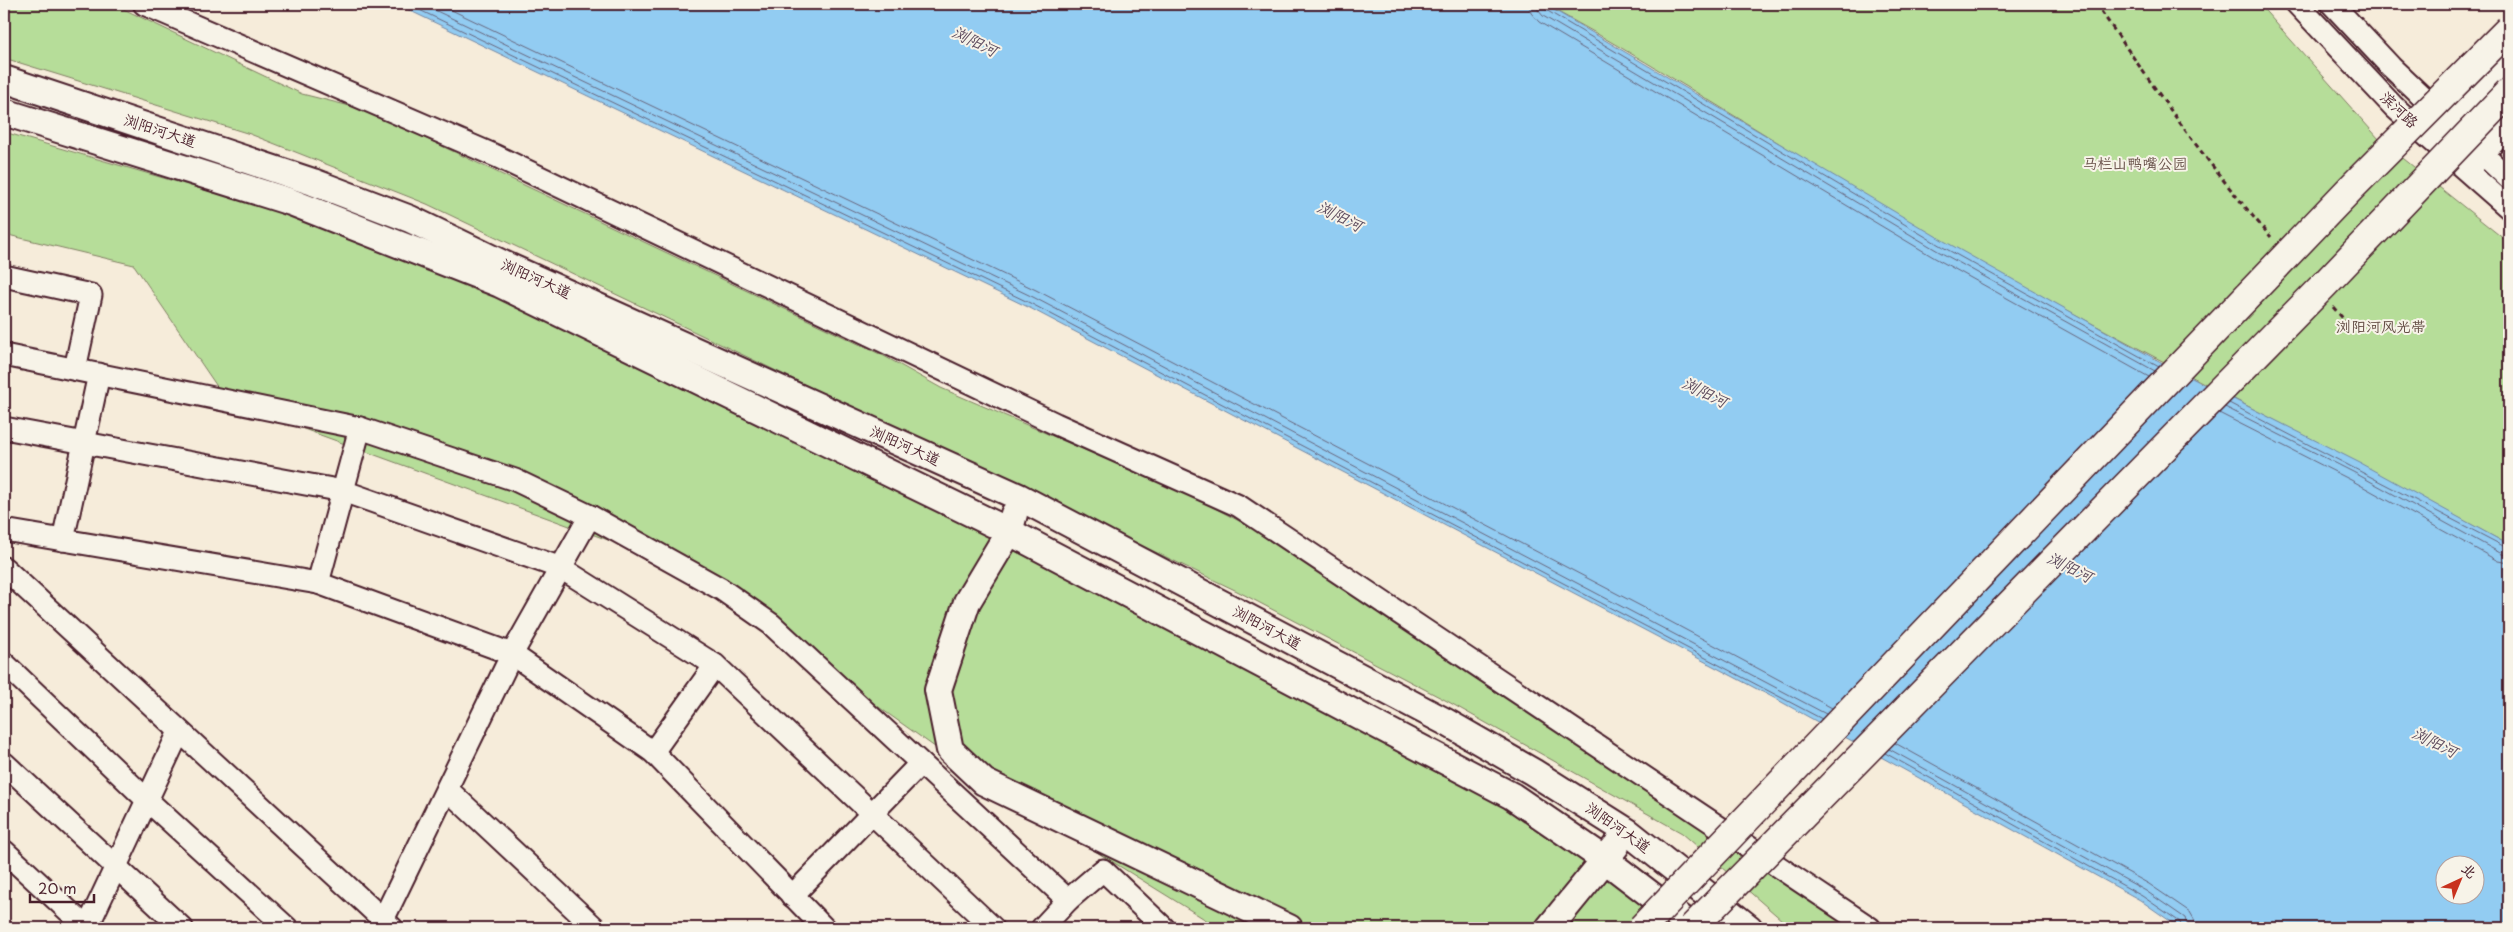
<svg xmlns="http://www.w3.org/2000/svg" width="2513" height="932" viewBox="0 0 2513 932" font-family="'Playpen Sans','LXGW WenKai TC',sans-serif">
<rect width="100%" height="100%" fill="#f6ecda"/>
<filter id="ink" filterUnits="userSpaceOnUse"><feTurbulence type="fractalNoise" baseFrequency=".02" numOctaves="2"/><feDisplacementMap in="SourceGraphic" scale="10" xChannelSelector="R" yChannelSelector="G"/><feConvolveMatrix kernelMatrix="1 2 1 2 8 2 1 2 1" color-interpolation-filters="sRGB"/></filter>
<g filter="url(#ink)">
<g fill="#b6dd99" stroke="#807e62">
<polygon points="4,4 113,4 302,94 366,110 884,356 941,388 1194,497 1258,531 1853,928 1791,928 1682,833 1447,701 1237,591 427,204 250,134 4,58"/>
<path d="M1544 4H2259L2379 139 2509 243V545C2322 443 2131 348 1946 243 1811 166 1681 79 1544 4Z"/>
<polygon points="4,132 406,248 1512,796 1672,928 1219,928 984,782 682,567 227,401 134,265 4,234"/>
</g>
<path fill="#92ccf2" stroke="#7587a2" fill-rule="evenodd" d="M396 4H1544L1944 241 2168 366 2360 463 2509 545V928H2180L2140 900 1776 699 1028 307ZM2446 864H2476V894H2446Z"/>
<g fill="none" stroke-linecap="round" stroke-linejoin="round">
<g stroke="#67647b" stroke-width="1">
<polyline points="407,4 1030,303 1822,719"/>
<polyline points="422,4 1033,297 1826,714"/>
<polyline points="439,4 1036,290 1656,614 1832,708"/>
<polyline points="1529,4 1531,13 1539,22 1935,258 2149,377"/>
<polyline points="1537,4 1538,10 1543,16 1938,251 2155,371"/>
<polyline points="1543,4 1546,10 1941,246 2159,367"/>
<polyline points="2229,403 2509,549"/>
<polyline points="2225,407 2355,473 2502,554 2509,556"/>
<polyline points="2219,413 2351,480 2498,561 2509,563"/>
<polyline points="1895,743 2149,884 2190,912 2194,919 2196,928"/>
<polyline points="1889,749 2146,891 2185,918 2188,928"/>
<polyline points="1885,753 2142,896 2180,922 2182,928"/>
</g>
<defs>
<g id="minor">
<polyline points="144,4 496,156 1056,424 1239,506 1870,928"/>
<polyline points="2297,4 2394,107 2509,208"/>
<polyline points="2332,4 2391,67 2509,179"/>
<polyline points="2439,131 2509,56"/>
<polyline points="2472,166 2509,126"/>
<polyline points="4,276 91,295 75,369"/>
<polyline points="4,355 360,428 515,480 590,516 721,589 771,624 1068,900"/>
<polyline points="4,428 343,491 561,568 715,665 993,928"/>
<polyline points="4,530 318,583 512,654 653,752 824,928"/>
<polyline points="63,540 99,374"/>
<polyline points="4,568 392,928"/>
<polyline points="318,583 360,428"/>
<polyline points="4,663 147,800 287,928"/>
<polyline points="653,752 715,665"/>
<polyline points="4,763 182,928"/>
<polyline points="448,790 595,928"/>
<polyline points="4,851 87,928"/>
<polyline points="792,896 920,764"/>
<polyline points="87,928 179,732"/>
<polyline points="379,928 512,654 590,516"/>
<polyline points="1042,928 1068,900 1103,870 1164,928"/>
</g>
<g id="major">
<polyline points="4,79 313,182 410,219 503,264 1019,497 1446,722 1533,772 1628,832 1749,928"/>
<polyline points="4,112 291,202 500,284 1004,529 1512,796 1604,859 1694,928"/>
<polyline points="1014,514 1009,532 967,602 938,690 950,750 984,782 1289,928"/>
<polyline points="1549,928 1616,846"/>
</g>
</defs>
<use href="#minor" stroke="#4a1f2b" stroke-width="25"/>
<use href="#major" stroke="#4a1f2b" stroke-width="30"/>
<g stroke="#4a1f2b" stroke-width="3" stroke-dasharray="5 4" stroke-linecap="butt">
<path d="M2096 4C2152 84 2206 164 2271 237"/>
<polyline points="2333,307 2354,331"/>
</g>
<use href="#minor" stroke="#f7f3e8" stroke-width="21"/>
<use href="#major" stroke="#f7f3e8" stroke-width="26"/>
<defs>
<g id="highway-bridge">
<polyline points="1642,928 2351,188 2509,29"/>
<polyline points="1692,928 2324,285 2509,92"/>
</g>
</defs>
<use href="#highway-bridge" stroke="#4a1f2b" stroke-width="31" stroke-linecap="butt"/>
<use href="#highway-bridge" stroke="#f7f3e8" stroke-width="28"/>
</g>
</g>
<g text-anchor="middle" stroke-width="4" stroke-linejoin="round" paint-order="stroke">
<g font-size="15" fill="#4a1f2b" stroke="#f7f3e8">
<text transform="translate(2399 110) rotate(43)" y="5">滨河路</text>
<text transform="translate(160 131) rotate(18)" y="5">浏阳河大道</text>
<text transform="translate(536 279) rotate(24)" y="5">浏阳河大道</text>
<text transform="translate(905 446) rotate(24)" y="5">浏阳河大道</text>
<text transform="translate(1267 628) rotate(28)" y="5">浏阳河大道</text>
<text transform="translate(1618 828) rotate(35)" y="5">浏阳河大道</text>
</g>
<g font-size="15" fill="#654e46" stroke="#f7f3e8">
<text x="2135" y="169">马栏山鸭嘴公园</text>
<text x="2381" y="332">浏阳河风光带</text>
</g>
<g font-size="16" font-style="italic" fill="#5c4a5d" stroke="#f7f3e8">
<text transform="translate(975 41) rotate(26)" y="6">浏阳河</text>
<text transform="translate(1340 216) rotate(26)" y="6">浏阳河</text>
<text transform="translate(1705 392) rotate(26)" y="6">浏阳河</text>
<text transform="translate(2070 567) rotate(26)" y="6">浏阳河</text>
<text transform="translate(2435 742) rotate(26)" y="6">浏阳河</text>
</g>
</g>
<rect width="2513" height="932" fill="none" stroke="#f7f3e8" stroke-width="20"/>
<rect x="10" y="10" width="2493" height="912" fill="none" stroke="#4a1f2b" stroke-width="2" filter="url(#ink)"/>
<g transform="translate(2460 880) rotate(44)"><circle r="24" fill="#f7f3e8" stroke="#b29e9c"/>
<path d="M0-4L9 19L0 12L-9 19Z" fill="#c8321e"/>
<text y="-8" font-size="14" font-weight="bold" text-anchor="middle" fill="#4a1f2b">北</text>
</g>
<path d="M30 894v8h64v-8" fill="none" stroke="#4a1f2b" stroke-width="2.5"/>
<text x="38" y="894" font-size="15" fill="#4a1f2b" stroke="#f7f3e8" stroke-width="4" paint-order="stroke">20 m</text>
</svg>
